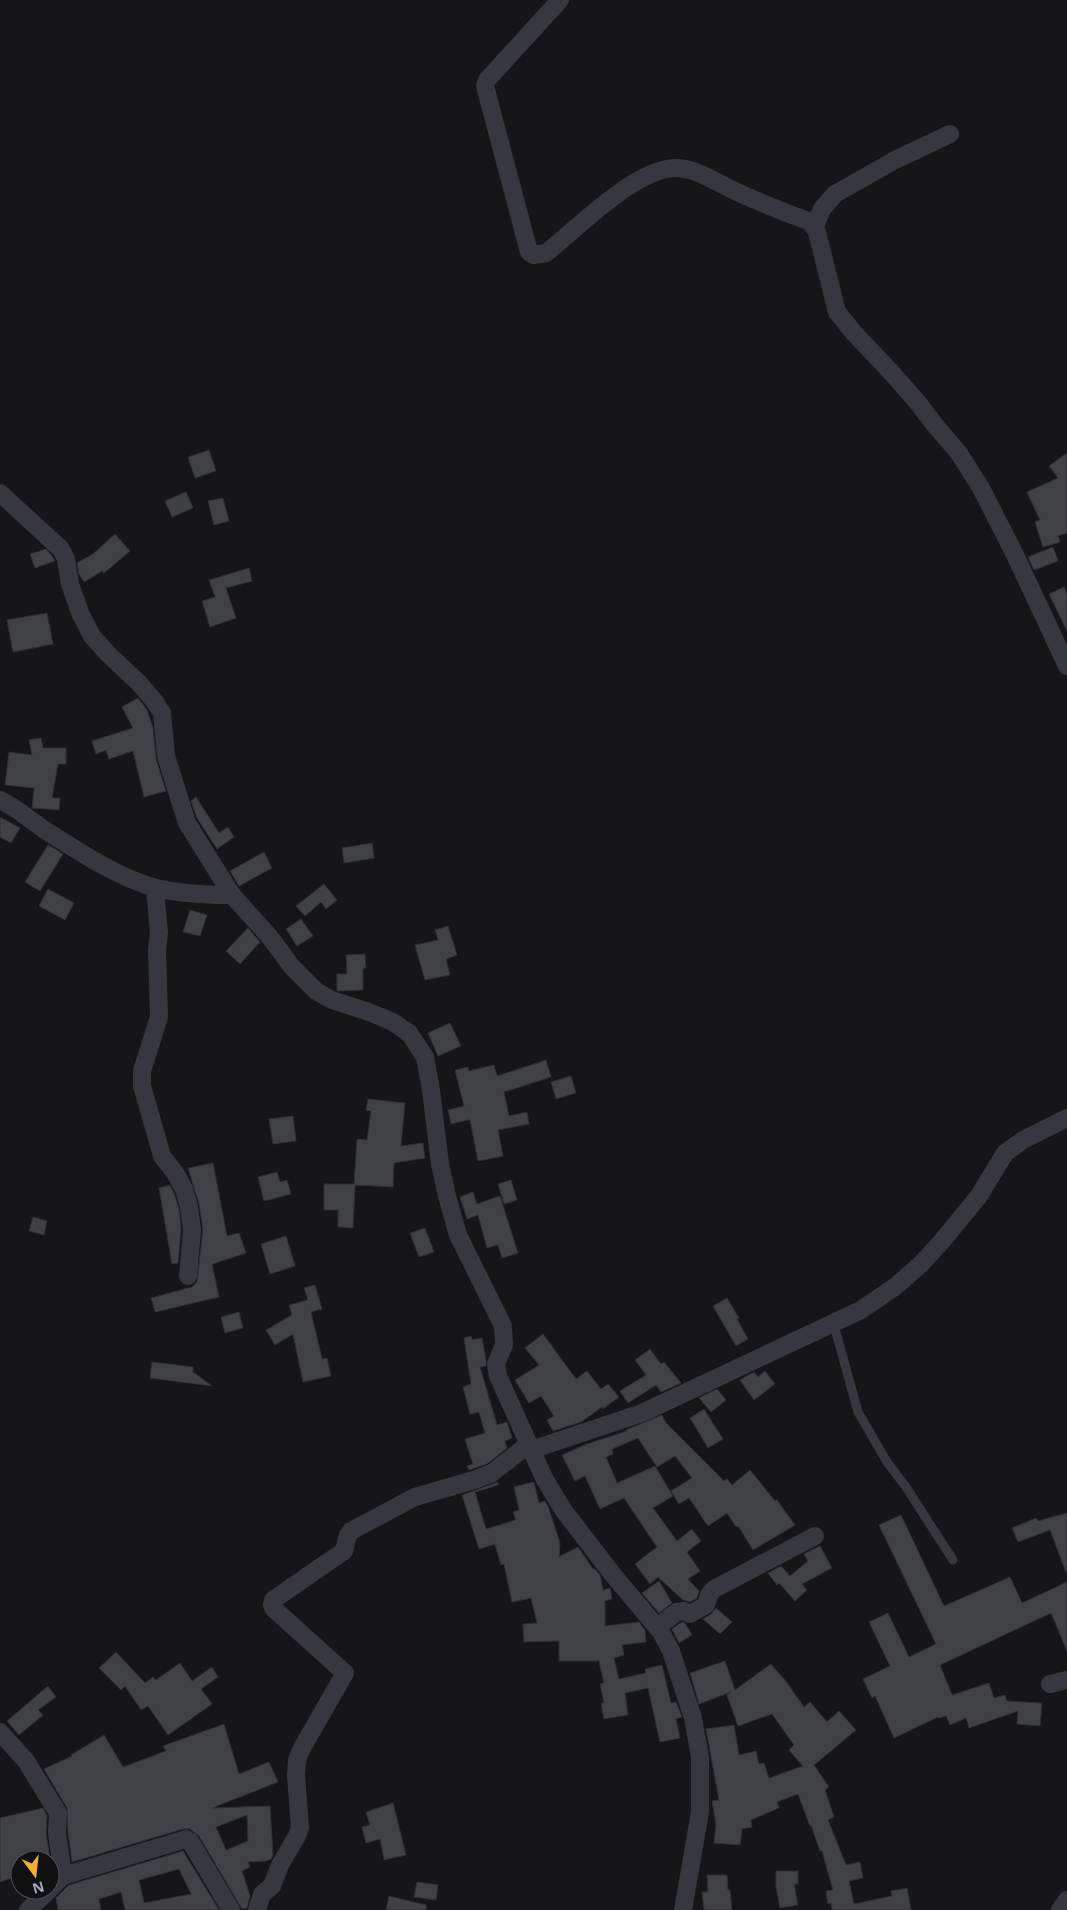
<svg xmlns="http://www.w3.org/2000/svg" width="1067" height="1910" viewBox="0 0 1067 1910" font-family="'Open Sans',sans-serif">
<rect width="100%" height="100%" fill="#161618"/>
<g fill="#404145" stroke="#303034" fill-rule="evenodd">
<polygon points="209,450 216,471 195,478 188,457"/>
<polygon points="1067,453 1067,533 1058,536 1060,542 1043,547 1035,522 1040,520 1027,492 1058,478 1049,466"/>
<polygon points="186,492 193,508 172,517 165,501"/>
<polygon points="223,498 229,521 214,525 208,501"/>
<polygon points="115,534 130,551 104,573 102,571 84,582 79,574 77,563 93,554"/>
<polygon points="1053,547 1058,561 1034,570 1028,557"/>
<polygon points="46,549 52,556 55,561 35,568 30,554"/>
<polygon points="249,568 252,581 226,588 236,618 210,627 202,601 215,597 209,580"/>
<polygon points="1064,587 1067,593 1067,631 1049,594"/>
<polygon points="47,613 53,644 13,652 7,620"/>
<polygon points="138,698 147,710 153,728 156,759 166,791 144,797 133,751 109,759 106,750 96,754 92,741 133,728 122,707"/>
<polygon points="41,738 43,748 66,748 66,764 58,764 52,798 60,798 59,810 32,808 34,788 5,785 9,752 32,755 29,740"/>
<polygon points="196,797 219,833 228,827 234,837 217,849 197,818 191,801"/>
<polygon points="0,817 20,828 11,843 0,837"/>
<polygon points="372,843 374,858 344,863 342,848"/>
<polygon points="48,845 63,854 40,891 25,882"/>
<polygon points="264,852 272,868 239,886 230,871"/>
<polygon points="324,884 337,900 326,909 321,902 305,916 296,906"/>
<polygon points="48,889 74,903 65,920 39,906"/>
<polygon points="190,910 207,915 200,936 183,932"/>
<polygon points="301,919 313,936 297,946 286,929"/>
<polygon points="448,926 457,955 446,959 450,975 425,980 415,945 438,940 435,930"/>
<polygon points="248,928 260,942 240,964 226,951"/>
<polygon points="365,954 366,968 363,968 363,990 337,991 337,974 347,974 346,955"/>
<polygon points="450,1023 461,1046 438,1056 428,1033"/>
<polygon points="546,1060 551,1077 504,1092 509,1116 527,1112 529,1124 498,1130 503,1156 478,1161 470,1120 468,1120 451,1124 448,1110 464,1106 455,1070 468,1067 469,1071 494,1065 497,1076"/>
<polygon points="571,1076 576,1093 556,1099 551,1082"/>
<polygon points="368,1099 405,1103 401,1146 423,1143 425,1158 394,1163 393,1187 355,1185 353,1228 338,1227 338,1210 324,1210 324,1184 354,1184 357,1139 367,1140 371,1111 366,1110"/>
<polygon points="293,1116 296,1141 273,1144 269,1119"/>
<polygon points="213,1163 227,1236 239,1233 246,1253 212,1264 219,1297 155,1312 151,1298 192,1287 197,1282 203,1229 199,1204 188,1168"/>
<polygon points="277,1172 280,1182 287,1180 291,1194 264,1201 258,1177"/>
<polygon points="511,1180 517,1200 504,1204 498,1184"/>
<polygon points="170,1185 174,1193 179,1209 181,1230 178,1263 172,1264 159,1188"/>
<polygon points="473,1192 477,1204 500,1196 518,1253 502,1258 498,1245 487,1248 478,1215 467,1219 460,1197"/>
<polygon points="33,1217 47,1221 44,1235 29,1231"/>
<polygon points="425,1228 434,1252 419,1257 410,1233"/>
<polygon points="286,1236 295,1266 270,1274 261,1244"/>
<polygon points="315,1285 322,1309 311,1312 322,1359 327,1358 331,1376 303,1382 293,1334 275,1345 266,1330 292,1315 289,1305 308,1300 304,1288"/>
<polygon points="727,1298 739,1318 737,1319 748,1339 736,1346 713,1306"/>
<polygon points="239,1312 243,1328 225,1333 221,1317"/>
<polygon points="543,1334 576,1379 587,1371 601,1389 608,1384 619,1397 603,1409 602,1407 581,1422 553,1431 547,1420 554,1416 541,1396 529,1403 515,1380 539,1365 525,1348"/>
<polygon points="471,1336 472,1340 482,1338 486,1361 486,1366 480,1367 497,1425 507,1422 512,1438 505,1441 507,1448 487,1464 469,1470 467,1466 473,1464 465,1439 485,1433 479,1412 470,1414 463,1387 471,1384 464,1338"/>
<polygon points="650,1349 661,1364 664,1362 681,1383 661,1392 656,1385 628,1403 620,1391 646,1375 635,1360"/>
<polygon points="152,1362 193,1367 193,1372 212,1386 150,1378"/>
<polygon points="765,1371 775,1384 754,1400 740,1380 754,1372 758,1377"/>
<polygon points="717,1389 726,1400 711,1412 699,1398"/>
<polygon points="704,1409 723,1439 708,1448 690,1418"/>
<polygon points="662,1415 666,1423 724,1481 727,1479 732,1485 750,1470 767,1491 775,1501 777,1500 795,1525 753,1550 738,1526 736,1527 727,1513 708,1526 689,1498 679,1504 671,1491 692,1478 675,1456 657,1467 638,1438 612,1449 613,1454 606,1457 617,1483 655,1466 673,1496 653,1508 677,1541 692,1529 701,1541 687,1552 700,1571 688,1579 699,1591 697,1598 690,1602 683,1600 658,1577 650,1584 635,1564 657,1547 624,1498 600,1509 585,1476 575,1481 562,1455 587,1444 627,1431 626,1430"/>
<polygon points="498,1482 498,1485 475,1492 486,1529 516,1520 513,1512 519,1510 514,1487 534,1482 539,1503 545,1501 548,1506 560,1543 559,1557 578,1547 593,1569 595,1569 600,1575 603,1590 610,1588 612,1599 605,1601 605,1626 639,1622 645,1630 646,1642 622,1645 624,1655 614,1658 619,1679 646,1673 645,1669 662,1665 671,1703 676,1702 682,1717 676,1719 680,1738 660,1742 648,1688 625,1693 628,1715 604,1719 601,1703 604,1703 600,1684 604,1683 599,1661 559,1661 559,1641 524,1642 523,1624 537,1623 531,1598 512,1602 504,1564 501,1565 495,1544 479,1549 462,1495"/>
<polygon points="1067,1513 1067,1572 1066,1572 1050,1530 1018,1542 1012,1528 1036,1518 1038,1521"/>
<polygon points="901,1515 944,1606 1010,1577 1022,1603 1067,1582 1067,1651 1051,1613 940,1665 952,1695 989,1683 994,1698 1005,1695 1007,1701 1042,1703 1040,1726 1017,1724 1018,1711 969,1728 966,1718 950,1725 946,1716 939,1718 938,1717 894,1738 875,1696 872,1698 863,1679 890,1666 869,1622 888,1613 909,1657 936,1644 879,1525"/>
<polygon points="820,1546 832,1568 802,1584 807,1590 795,1601 779,1583 777,1585 768,1573 781,1566 790,1576 808,1561 804,1554"/>
<polygon points="659,1581 672,1603 659,1613 642,1593"/>
<polygon points="716,1608 732,1622 720,1634 703,1619 711,1614"/>
<polygon points="682,1622 685,1623 692,1635 679,1643 672,1629"/>
<polygon points="116,1652 145,1683 153,1677 156,1680 180,1663 192,1681 212,1667 218,1677 201,1689 212,1704 168,1735 148,1706 141,1710 125,1686 121,1690 99,1668"/>
<polygon points="725,1661 735,1690 771,1664 785,1680 804,1707 810,1702 827,1722 839,1711 856,1730 814,1765 829,1787 825,1790 834,1817 828,1820 846,1865 860,1862 863,1878 849,1881 854,1904 892,1896 891,1891 907,1888 911,1910 832,1910 831,1903 828,1904 826,1891 833,1890 822,1851 820,1851 811,1825 810,1826 798,1794 777,1802 779,1808 751,1820 752,1827 742,1829 740,1845 714,1843 716,1824 712,1801 719,1800 706,1729 734,1725 739,1755 756,1751 759,1764 764,1763 769,1778 803,1766 789,1750 794,1745 772,1714 738,1726 727,1695 731,1692 699,1704 690,1673"/>
<polygon points="48,1686 56,1697 38,1710 43,1715 19,1735 7,1721"/>
<path d="M224 1724 239 1774 269 1762 278 1782 212 1808 270 1806 273 1855 271 1859 266 1861 248 1862 250 1867 242 1871 250 1896 247 1908 242 1909 199 1836 190 1829H183L72 1862 68 1832 67 1808 44 1769 72 1756 71 1755 104 1735 123 1767 166 1751 163 1746ZM247 1815 248 1841 226 1850 216 1827Z"/>
<polygon points="393,1803 406,1855 384,1860 380,1839 366,1843 362,1827 370,1825 366,1812"/>
<polygon points="43,1808 47,1816 46,1833 52,1872 50,1860 20,1860 20,1875 0,1882 0,1818"/>
<path d="M183 1851 219 1910H125L121 1892 99 1899 101 1910H58L56 1898 69 1885ZM179 1869 191 1894 144 1903 139 1880Z"/>
<polygon points="776,1871 798,1871 798,1884 794,1884 798,1905 780,1908 776,1887"/>
<polygon points="707,1875 727,1875 728,1890 730,1890 732,1910 704,1910 702,1892 708,1892"/>
<polygon points="417,1882 438,1885 436,1900 414,1897"/>
<polygon points="389,1896 426,1905 426,1910 386,1910"/>
</g>
<g fill="none" stroke-linecap="round" stroke-linejoin="round">
<polyline stroke="#37383d" stroke-width="9" points="834,1325 858,1412 887,1462 906,1487 953,1560"/>
<g stroke="#37383d" stroke-width="18">
<path d="M560 0 487 80 485 86 529 252 534 255 546 253C577 229 637 166 678 168 698 169 719 184 737 192 761 203 786 213 811 222L817 232 837 312 854 333 891 372 919 404 934 424 958 452 981 488 1016 557 1067 666"/>
<polyline points="815,226 822,209 835,194 895,160 950,134"/>
<polyline points="0,493 61,549 66,559 70,584 81,615 92,636 108,654 140,684 155,702 162,713 166,756 187,823 232,895 269,936 292,967 316,991 332,1000 369,1012 393,1022 409,1033 425,1057 431,1090 440,1164 447,1196 458,1235 503,1326 504,1345 496,1364 498,1376 545,1480 564,1511 614,1576 661,1632 671,1651 693,1718 700,1757 700,1812 683,1910"/>
<path d="M0 800C19 809 33 823 51 834 83 854 119 878 156 888 181 894 206 895 232 895"/>
<polyline points="155,888 159,933 157,950 159,1017 142,1071 142,1086 162,1156 175,1173 184,1189 189,1207 192,1230 188,1276"/>
<polyline points="531,1450 642,1413 861,1310 896,1286 922,1263 942,1241 979,1196 1005,1153 1023,1140 1067,1118"/>
<polyline points="657,1627 677,1612 684,1611 690,1614 706,1605 709,1595 714,1589 815,1536"/>
<polyline points="1050,1684 1067,1680"/>
<polyline points="0,1732 26,1761 58,1813 57,1832 63,1876"/>
<polyline points="50,1889 63,1876 186,1839 190,1841 231,1910"/>
<polyline points="28,1910 49,1890"/>
<polyline points="257,1910 262,1894 272,1886 280,1865 297,1836 300,1828 296,1775 297,1760 302,1748 345,1673 274,1609 272,1605 273,1600 344,1551 348,1535 351,1531 415,1497 474,1480 492,1473 529,1444"/>
<polyline points="1060,1910 1067,1900"/>
</g>
</g>
<g transform="translate(35 1875) rotate(165)"><circle r="24" fill="#111113" stroke="#4d4f55"/>
<path d="M0-4L9 19L0 12L-9 19Z" fill="#f2b134"/>
<text y="-8" font-size="14" font-weight="bold" text-anchor="middle" fill="#a8adb8">N</text>
</g>
</svg>
